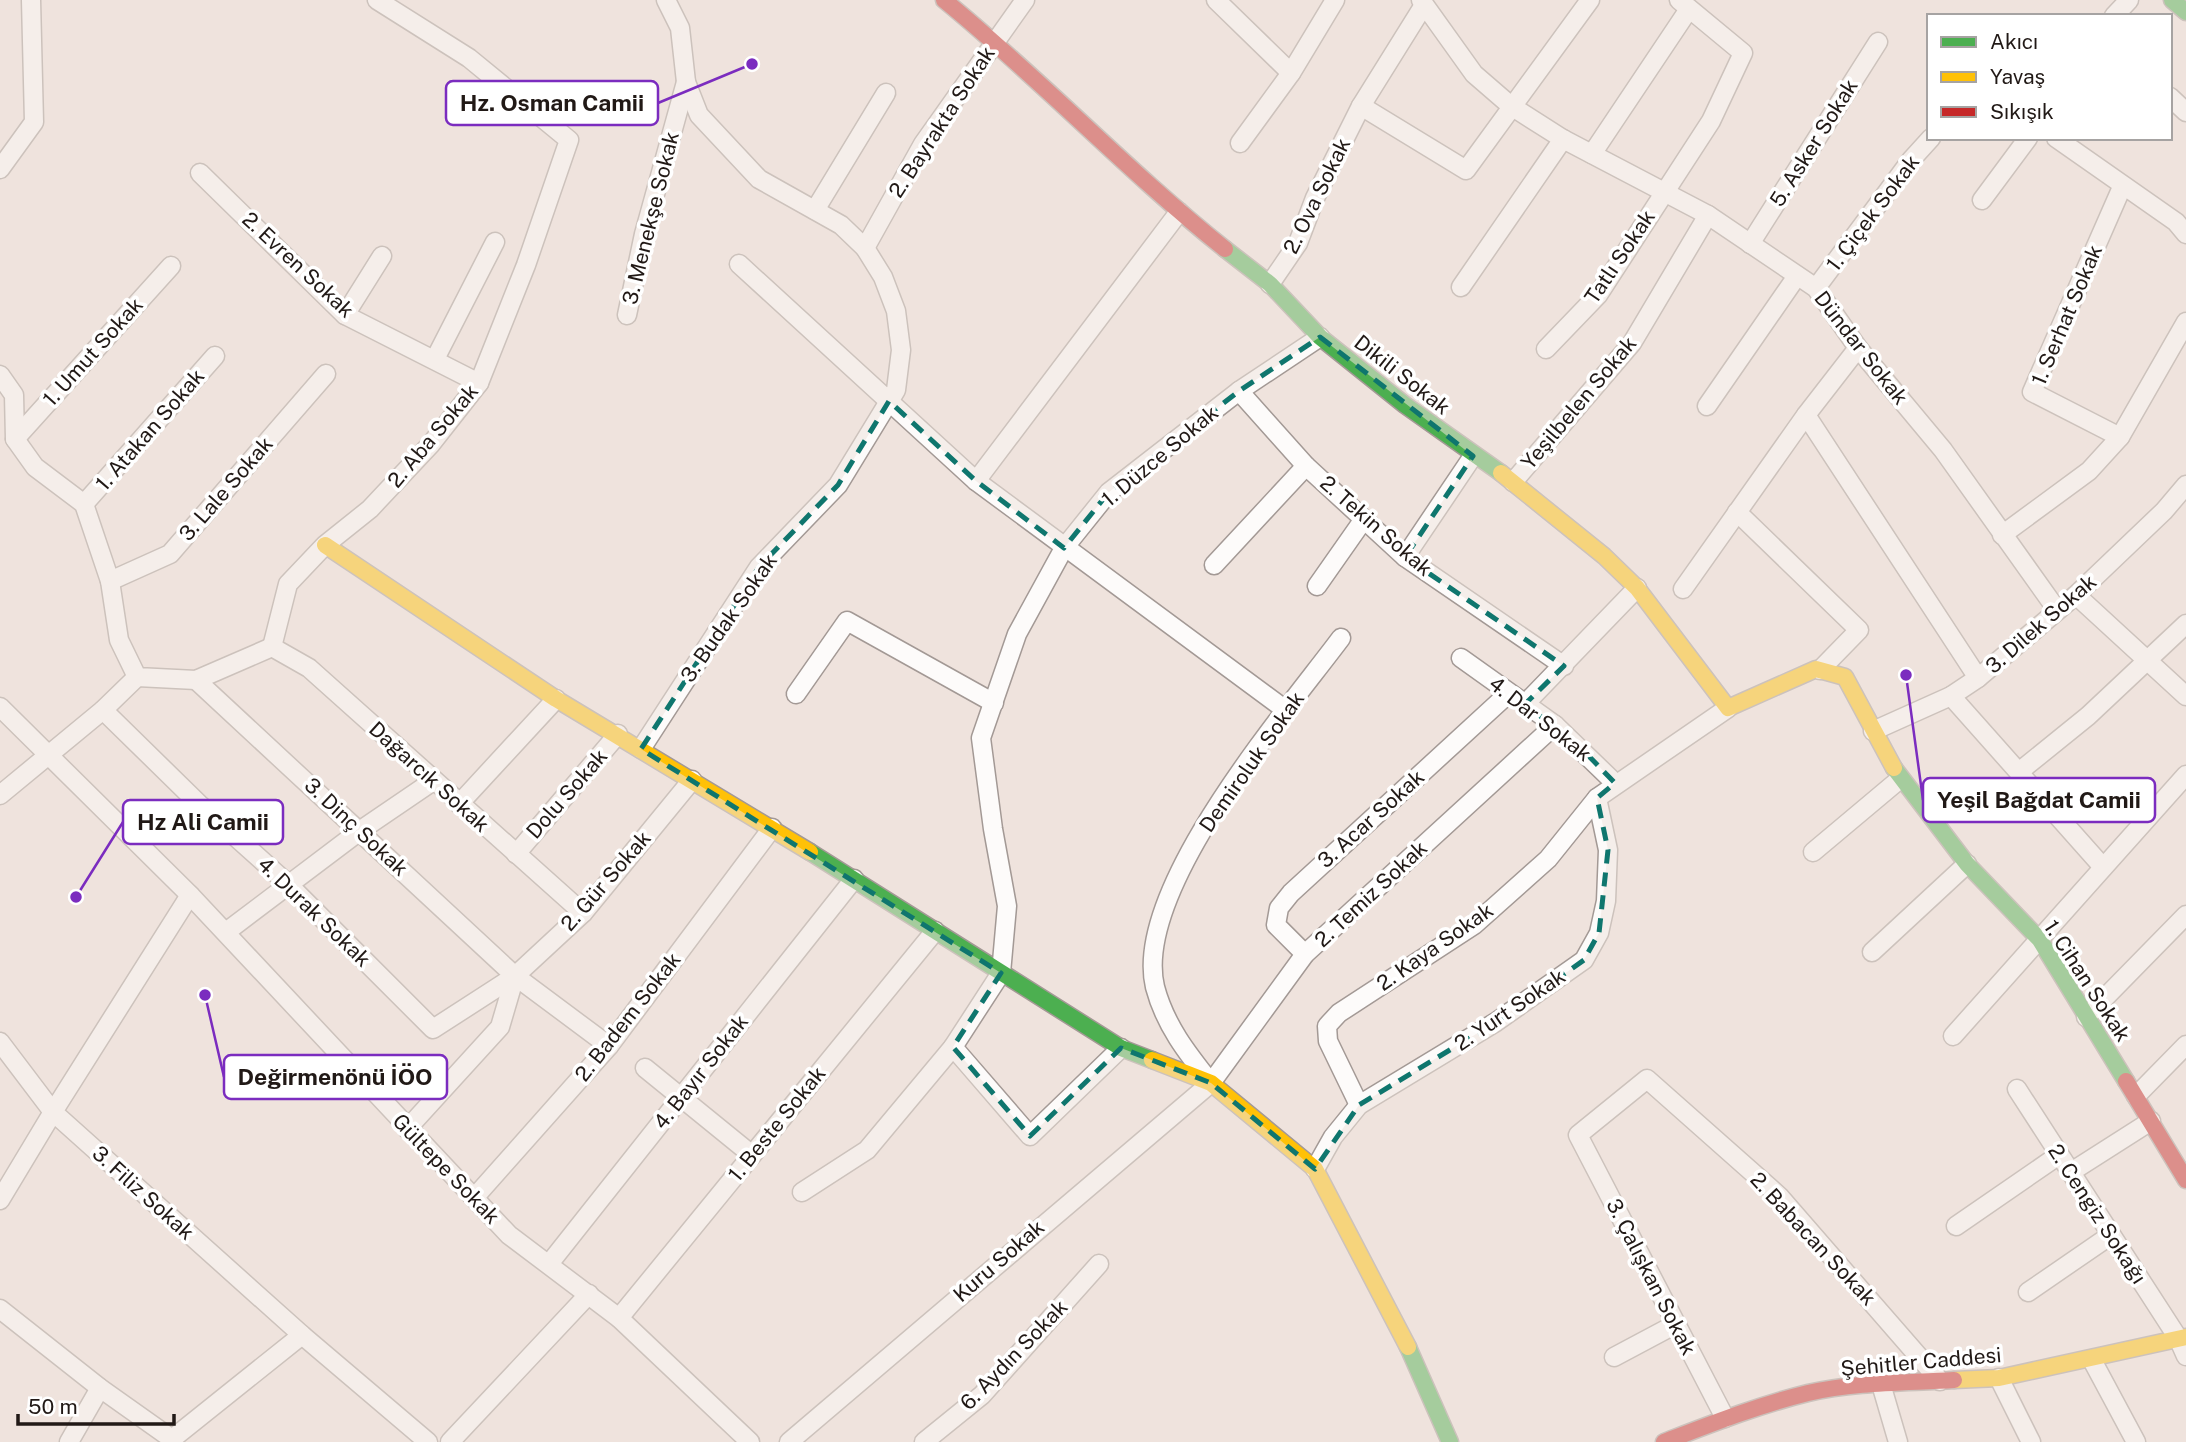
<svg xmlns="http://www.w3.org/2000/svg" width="2186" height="1442" viewBox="0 0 2186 1442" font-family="'Public Sans',sans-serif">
<rect width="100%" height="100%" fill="#efe3dd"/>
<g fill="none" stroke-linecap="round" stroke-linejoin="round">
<defs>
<g id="street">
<polyline points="1216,0 1291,73"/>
<polyline points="1421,0 1474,74 1511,106 1563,139 1708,215 1816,288 1858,348 1943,450 2057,610"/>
<polyline points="2114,16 2129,0"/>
<polyline points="2170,97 2186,112"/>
<polyline points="1361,106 1466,170 1590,0"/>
<polyline points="2056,138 2176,222 2186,234"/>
<polyline points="1240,143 1291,73 1335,0"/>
<polyline points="1592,154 1689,9"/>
<polyline points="0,169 34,122 31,0"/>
<polyline points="200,173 345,315 479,383"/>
<polyline points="1982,200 2028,138"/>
<polyline points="815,210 886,93"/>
<polyline points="1750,244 1878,42"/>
<polyline points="865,248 923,144 1025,0"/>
<polyline points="739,264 976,481 1287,711"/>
<polyline points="1270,284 1298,243 1315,198 1361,106 1424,5"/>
<polyline points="1461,287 1563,139"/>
<polyline points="1816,288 1911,160 1931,138"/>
<polyline points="345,315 382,256"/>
<polyline points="627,315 644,234 686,82"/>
<polyline points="1546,349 1598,295 1711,121 1743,53 1679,0"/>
<polyline points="435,359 495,242"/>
<polyline points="0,375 14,395 15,439 35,467 84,504 110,581 119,640 137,677 196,680 272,647"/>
<polyline points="1239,391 1306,466 1405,557 1564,666"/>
<polyline points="1707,406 1797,276"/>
<polyline points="1806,415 1978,678"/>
<polyline points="2120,437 2032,392 2122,187"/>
<polyline points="15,439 171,266"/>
<polyline points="976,481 1179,212"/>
<polyline points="1513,482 1632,343 1708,215"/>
<polyline points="84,504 215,356"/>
<polyline points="1737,512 1859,630 1820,670"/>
<polyline points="2002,535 2089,471 2120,437 2186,322"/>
<polyline points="1405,557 1473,456"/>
<polyline points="1214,565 1306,466"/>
<polyline points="110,581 170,554 326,374"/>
<polyline points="1317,586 1364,519"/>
<polyline points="1683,589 1806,415 1858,348"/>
<polyline points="2076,595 2186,696"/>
<polyline points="272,647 288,584 325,545 370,509 431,444 479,383 526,265 569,140 469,58 377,0"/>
<polyline points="272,647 309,668 583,913"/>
<polyline points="1461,658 1555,725 1615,783"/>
<polyline points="196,680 515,976 609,1046"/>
<polyline points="796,694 847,621 994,703"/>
<polyline points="1951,696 2102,866"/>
<polyline points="1525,704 1637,588"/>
<polyline points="0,707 190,895 509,1235 619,1318 750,1442"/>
<polyline points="103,710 199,804 288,884 433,1029 515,976 583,913 692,780"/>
<polyline points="1873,731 1951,696 1978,678 2076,595 2164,511 2186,485"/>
<polyline points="641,749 759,567 838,485 896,390 901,350 896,311 883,277 865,248 841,225 759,179 699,115 686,82 680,28 666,0"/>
<polyline points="2020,771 2088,716 2186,624"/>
<polyline points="0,795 103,710 137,677"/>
<polyline points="459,804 556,699"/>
<polyline points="1813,852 1900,779"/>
<polyline points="516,854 618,734"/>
<polyline points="190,895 53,1112 302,1335 428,1442"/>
<polyline points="226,932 361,830 433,781"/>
<polyline points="1872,952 1967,864"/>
<polyline points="1305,954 1276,925 1279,908 1291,893 1509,693"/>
<polyline points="2086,1017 2186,915"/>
<polyline points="1953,1036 2186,775"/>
<polyline points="0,1042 53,1112 0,1200"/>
<polyline points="1121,1048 1030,1136 953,1047 1001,973 1007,906 993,829 981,738 1017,634 1064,548 1109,492 1239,391 1320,337"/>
<polyline points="645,1068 752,1155"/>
<path d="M1211 1083C1187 1053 1165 1025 1155 987 1132 890 1285 713 1341 638"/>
<polyline points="2017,1089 2178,1338 2186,1356"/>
<polyline points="2136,1096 2186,1045"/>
<polyline points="1359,1105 1328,1041 1327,1026 1339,1013 1474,925 1548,859 1597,798 1728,708"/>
<polyline points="407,1129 500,1027 515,976"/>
<polyline points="1315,1169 1333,1137 1359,1105 1496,1022 1584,960 1599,933 1606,901 1608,850 1597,798"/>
<polyline points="2071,1172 2151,1121"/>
<polyline points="802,1192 867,1150 953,1047"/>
<polyline points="474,1198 609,1046 772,828"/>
<polyline points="1956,1226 2059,1155"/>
<polyline points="549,1264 854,879"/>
<polyline points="2028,1292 2111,1235"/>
<polyline points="0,1309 100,1388 172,1439 302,1335"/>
<polyline points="619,1318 935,931"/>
<polyline points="1614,1357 1676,1324"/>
<polyline points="2092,1360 2136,1442"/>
<polyline points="1999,1378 2031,1442"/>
<polyline points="1881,1384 1898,1442"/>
<polyline points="1725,1418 1578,1135 1647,1079 1779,1196 1940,1381"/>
<polyline points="69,1442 100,1388"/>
<polyline points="450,1442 589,1294"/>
<polyline points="789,1442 1211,1083 1305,954 1555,725"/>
<polyline points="924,1442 982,1395 1099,1264"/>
</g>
<g id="fast">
<polyline points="2172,0 2186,12"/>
<polyline points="1225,249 1270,284 1320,337 1405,405 1501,473"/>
<polyline points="1894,768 1967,864 2040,940 2126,1081"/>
<polyline points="810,852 1121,1048 1152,1060"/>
<polyline points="1408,1347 1450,1442"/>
</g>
<g id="slow">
<polyline points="1501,473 1604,556 1637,588 1728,708 1816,669 1845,677 1894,768"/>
<polyline points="325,545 556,699 810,852"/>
<polyline points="1152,1060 1211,1083 1315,1169 1408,1347"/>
<polyline points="1954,1380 1999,1378 2186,1337"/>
</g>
<g id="jam">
<path d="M944 0C1041 79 1127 171 1225 249"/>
<polyline points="2126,1081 2186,1180"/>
<path d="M1664 1442C1711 1424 1759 1405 1808 1393 1855 1382 1906 1383 1954 1380"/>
</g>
</defs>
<use href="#street" stroke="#a39995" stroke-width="21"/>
<use href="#fast" stroke="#a39995" stroke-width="19"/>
<use href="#slow" stroke="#a39995" stroke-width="19"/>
<use href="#jam" stroke="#a39995" stroke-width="19"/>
<use href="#street" stroke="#fdfbfa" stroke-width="18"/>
<use href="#fast" stroke="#4caf50" stroke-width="16"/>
<use href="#slow" stroke="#ffc107" stroke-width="16"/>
<use href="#jam" stroke="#c62828" stroke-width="16"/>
</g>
<path d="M0 0H2186V1442H0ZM1320 337 1473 456 1405 557 1564 666 1525 704 1581 748 1615 783 1597 798 1608 850 1599 933 1584 960 1496 1022 1359 1105 1315 1169 1211 1083 1121 1048 1030 1136 953 1047 1001 973 641 749 759 567 838 485 889 401 976 481 1064 548 1109 492 1239 391Z" fill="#efe3dd" fill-opacity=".55" fill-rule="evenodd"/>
<path fill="none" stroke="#0f766e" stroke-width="5" stroke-dasharray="14 9" stroke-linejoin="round" d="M1320 337 1473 456 1405 557 1564 666 1525 704 1581 748 1615 783 1597 798 1608 850 1599 933 1584 960 1496 1022 1359 1105 1315 1169 1211 1083 1121 1048 1030 1136 953 1047 1001 973 641 749 759 567 838 485 889 401 976 481 1064 548 1109 492 1239 391Z"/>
<g text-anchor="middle" stroke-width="7" stroke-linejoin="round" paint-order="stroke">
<g font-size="21" fill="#211916" stroke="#fff">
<text transform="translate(942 122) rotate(-57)" y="7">2. Bayrakta Sokak</text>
<text transform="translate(1814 143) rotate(-58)" y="7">5. Asker Sokak</text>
<text transform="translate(1317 196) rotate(-64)" y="7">2. Ova Sokak</text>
<text transform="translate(1873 213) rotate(-53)" y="7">1. Çiçek Sokak</text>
<text transform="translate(651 218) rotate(-76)" y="7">3. Menekşe Sokak</text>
<text transform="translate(1620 257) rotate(-56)" y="7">Tatlı Sokak</text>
<text transform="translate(298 265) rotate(43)" y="7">2. Evren Sokak</text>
<text transform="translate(2067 315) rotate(-67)" y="7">1. Serhat Sokak</text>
<text transform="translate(1861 348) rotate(52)" y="7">Dündar Sokak</text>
<text transform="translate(93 352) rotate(-48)" y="7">1. Umut Sokak</text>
<text transform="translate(1402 375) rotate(38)" y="7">Dikili Sokak</text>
<text transform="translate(1579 403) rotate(-50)" y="7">Yeşilbelen Sokak</text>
<text transform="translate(150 430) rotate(-49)" y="7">1. Atakan Sokak</text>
<text transform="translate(433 436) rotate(-50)" y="7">2. Aba Sokak</text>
<text transform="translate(1160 456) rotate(-40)" y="7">1. Düzce Sokak</text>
<text transform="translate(226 489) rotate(-49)" y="7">3. Lale Sokak</text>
<text transform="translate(1376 526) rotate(41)" y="7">2. Tekin Sokak</text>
<text transform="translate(729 618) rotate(-55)" y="7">3. Budak Sokak</text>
<text transform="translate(2041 624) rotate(-41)" y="7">3. Dilek Sokak</text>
<text transform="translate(1540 719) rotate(38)" y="7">4. Dar Sokak</text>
<text transform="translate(1252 762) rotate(-55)" y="7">Demiroluk Sokak</text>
<text transform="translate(429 777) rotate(42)" y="7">Dağarcık Sokak</text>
<text transform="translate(567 794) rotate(-49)" y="7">Dolu Sokak</text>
<text transform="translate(1371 819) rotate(-42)" y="7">3. Acar Sokak</text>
<text transform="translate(356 827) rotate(43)" y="7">3. Dinç Sokak</text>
<text transform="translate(606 881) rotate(-49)" y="7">2. Gür Sokak</text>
<text transform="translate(1371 894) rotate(-43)" y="7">2. Temiz Sokak</text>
<text transform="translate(314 912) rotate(44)" y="7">4. Durak Sokak</text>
<text transform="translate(1435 947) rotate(-35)" y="7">2. Kaya Sokak</text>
<text transform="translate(2087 981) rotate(57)" y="7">1. Cihan Sokak</text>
<text transform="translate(1510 1010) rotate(-34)" y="7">2. Yurt Sokak</text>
<text transform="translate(628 1017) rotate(-52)" y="7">2. Badem Sokak</text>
<text transform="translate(701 1072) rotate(-52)" y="7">4. Bayır Sokak</text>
<text transform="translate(777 1124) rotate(-51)" y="7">1. Beste Sokak</text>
<text transform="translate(446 1169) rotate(46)" y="7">Gültepe Sokak</text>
<text transform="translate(143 1193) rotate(42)" y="7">3. Filiz Sokak</text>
<text transform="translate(2097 1214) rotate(57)" y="7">2. Cengiz Sokağı</text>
<text transform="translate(1813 1239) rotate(47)" y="7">2. Babacan Sokak</text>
<text transform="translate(999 1261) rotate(-41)" y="7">Kuru Sokak</text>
<text transform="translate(1651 1277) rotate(63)" y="7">3. Çalışkan Sokak</text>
<text transform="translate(1014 1355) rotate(-46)" y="7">6. Aydın Sokak</text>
<text transform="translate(1921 1362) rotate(-5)" y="7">Şehitler Caddesi</text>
</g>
</g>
<path fill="none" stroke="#7b2cbf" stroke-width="2.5" d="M752 64L658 103M1906 675L1923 800M76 897L123 822M205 995L224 1077"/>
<g fill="#7b2cbf" stroke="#fff" stroke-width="2.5">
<circle cx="752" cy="64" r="7"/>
<circle cx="1906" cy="675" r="7"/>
<circle cx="76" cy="897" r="7"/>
<circle cx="205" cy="995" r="7"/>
</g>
<g fill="#fff" stroke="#7b2cbf" stroke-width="2.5">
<rect x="446" y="81" width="212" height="44" rx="7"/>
<rect x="1923" y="778" width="232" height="44" rx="7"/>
<rect x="123" y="800" width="160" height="44" rx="7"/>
<rect x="224" y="1055" width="223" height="44" rx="7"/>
</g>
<g font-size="23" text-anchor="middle" font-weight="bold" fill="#211916">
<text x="552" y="111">Hz. Osman Camii</text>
<text x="2039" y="808">Yeşil Bağdat Camii</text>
<text x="203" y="830">Hz Ali Camii</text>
<text x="335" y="1085">Değirmenönü İÖO</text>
</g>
<rect x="1927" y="14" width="245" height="126" fill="#ffffff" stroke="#a6a3a2" stroke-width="2"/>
<rect x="1941" y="37" width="35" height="10" fill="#4caf50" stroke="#a6a3a2" stroke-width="2"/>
<text x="1990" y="49" font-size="21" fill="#211916">Akıcı</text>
<rect x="1941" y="72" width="35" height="10" fill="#ffc107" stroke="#a6a3a2" stroke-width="2"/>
<text x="1990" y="84" font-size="21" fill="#211916">Yavaş</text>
<rect x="1941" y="107" width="35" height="10" fill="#c62828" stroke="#a6a3a2" stroke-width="2"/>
<text x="1990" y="119" font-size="21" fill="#211916">Sıkışık</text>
<path d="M18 1414v10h156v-10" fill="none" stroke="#211916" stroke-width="3.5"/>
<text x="28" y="1414" font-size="21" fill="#211916" stroke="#ffffff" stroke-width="5" paint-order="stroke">50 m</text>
</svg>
